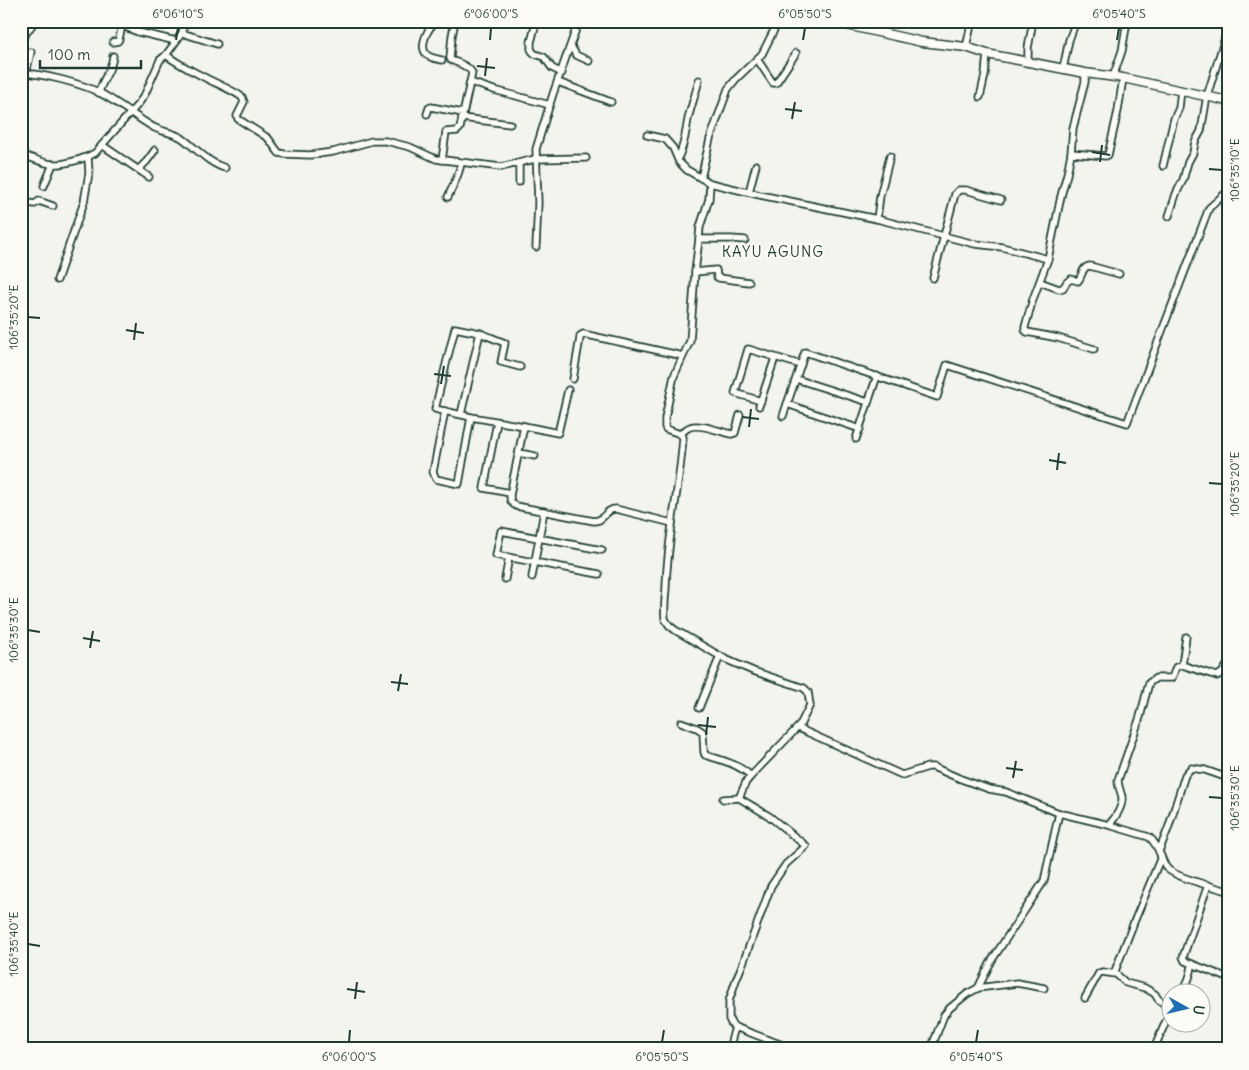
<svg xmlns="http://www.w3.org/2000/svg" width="1249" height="1070" viewBox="0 0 1249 1070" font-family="Delius,sans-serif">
<rect width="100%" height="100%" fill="#f4f4ef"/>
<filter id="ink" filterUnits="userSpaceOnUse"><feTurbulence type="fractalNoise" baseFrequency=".02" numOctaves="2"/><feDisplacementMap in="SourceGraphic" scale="10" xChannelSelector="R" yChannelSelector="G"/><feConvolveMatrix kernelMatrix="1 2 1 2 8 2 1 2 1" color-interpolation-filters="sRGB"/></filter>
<g filter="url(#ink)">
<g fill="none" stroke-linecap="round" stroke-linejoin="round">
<defs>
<g id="street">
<polyline points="110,21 138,32 176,41"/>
<path d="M437 21C428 27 419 45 426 54 429 58 437 59 442 60"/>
<polyline points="776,21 775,28 762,54 736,79 728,89 710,139 701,178 710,183 760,195 877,219 975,244 1002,247 1048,259"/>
<polyline points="535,27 531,42 531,49 532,51 535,54 544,57 552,68 562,73"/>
<polyline points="880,32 882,21"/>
<polyline points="182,33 217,44"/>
<polyline points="21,40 35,21"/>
<polyline points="113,42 118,41 119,39 123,21"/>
<polyline points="571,46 576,55 589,61"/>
<polyline points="966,47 972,21"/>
<path d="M166 55C177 63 188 69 200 75 214 83 229 88 242 97L244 102 237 116 238 119 268 138 276 149 279 153 284 154 310 155 333 152 372 141H386L410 147 436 159 501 167 535 159 586 158"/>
<polyline points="757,59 773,83 776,83 796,53"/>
<polyline points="1028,63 1028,48 1033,21"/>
<polyline points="1063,69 1069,40 1076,21"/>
<path d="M21 73C41 73 84 84 102 94 120 104 136 117 153 127 162 132 173 132 182 138 196 148 208 163 225 168"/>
<polyline points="26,73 31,52"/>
<polyline points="1085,73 1085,82 1073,128 1071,153 1067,174 1061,196 1048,259 1033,299 1025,327 1025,330 1027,332 1058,338 1094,349"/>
<polyline points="1113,77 1122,51 1127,21"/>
<polyline points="470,82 494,90 550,105"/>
<polyline points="558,82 611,102"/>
<path d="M99 93C102 79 112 70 113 56"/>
<polyline points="980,97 985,75 987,54"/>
<polyline points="427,114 429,108 431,107 463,113"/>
<polyline points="462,118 510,124"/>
<polyline points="647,135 665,139 673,148 679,162 687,170 701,178"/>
<polyline points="102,145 149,177"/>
<polyline points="1071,153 1106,156 1108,155 1118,111 1123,78"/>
<path d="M21 155C31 157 42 163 52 164 64 165 84 159 95 153L139 103 145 94 160 60 166 55 182 33 185 21"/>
<path d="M678 158C686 142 685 132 689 115 692 104 696 92 699 80"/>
<path d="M442 160 446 132 457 131 460 128 472 73C469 66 458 63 451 60L450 58 452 36 455 21"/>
<polyline points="1163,166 1174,119 1179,108 1181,90"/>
<polyline points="139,169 147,161 155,150"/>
<polyline points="519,182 519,163"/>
<path d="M710 183 709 199 700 227 699 239 695 272 690 341 674 376 665 418V427L666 429 680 434 683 437C680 487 667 537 666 588 665 598 664 609 665 619L669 625 675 630 725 659 753 671 804 688 808 692 810 705 800 725 751 776 746 782 739 798 723 799"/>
<polyline points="44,186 53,164"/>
<polyline points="749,192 756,165"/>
<path d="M448 197C453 185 459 176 461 163"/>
<polyline points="21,202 35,204 39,201 53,206"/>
<path d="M21 203C26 210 26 217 24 225"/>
<polyline points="1169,216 1176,194 1183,180 1188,162 1193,153 1195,142 1201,131 1207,96 1228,28"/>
<polyline points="877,219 880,196 890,156"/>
<polyline points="699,239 731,239 745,240"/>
<polyline points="536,247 538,203 536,149 553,94 576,29 577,21"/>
<polyline points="695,272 716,270 717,277 719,278 749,282"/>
<polyline points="933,278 955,194 959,190 966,190 1001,200"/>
<polyline points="57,280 84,202 89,173 88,157"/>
<path d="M1040 282 1059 289 1063 288 1067 282 1071 279 1078 281C1083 276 1081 267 1090 266L1119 274"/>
<polyline points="520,367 501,362 505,343 480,333 455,328 435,409 471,417 524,426"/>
<polyline points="573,379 580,338 580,336 583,334 683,356"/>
<polyline points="796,379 868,402"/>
<path d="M568 390 558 433 524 426 510 495C510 501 511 503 516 506L594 521 599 520C606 516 607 509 616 509L672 523"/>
<polyline points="761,401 735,393 748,349 801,365"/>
<polyline points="787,404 860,429"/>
<polyline points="759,406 775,358"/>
<polyline points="445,411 433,472 436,479 459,484 471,417"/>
<polyline points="461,414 480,333"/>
<polyline points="783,416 805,352 937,397 947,365 1127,423 1209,208 1228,191"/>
<polyline points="497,422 484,488 510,493"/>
<path d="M680 434C683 432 687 428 690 427 701 423 720 432 732 434L735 433 740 415"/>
<polyline points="856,439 877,376"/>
<polyline points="519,453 535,456"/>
<polyline points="599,574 496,555 501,531 602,550"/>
<polyline points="532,577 544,511"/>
<polyline points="505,579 509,557"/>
<polyline points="1182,665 1186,637"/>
<polyline points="1222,673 1228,664"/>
<polyline points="699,708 720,656"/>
<path d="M681 722 697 728 703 732 704 752 705 755C722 760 738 764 751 776"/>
<path d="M798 728 902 775 928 767H933L961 779 989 789 1006 792 1059 813 1109 825 1149 837C1159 845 1160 857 1166 867 1172 877 1215 887 1228 891"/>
<polyline points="739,798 769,816 806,846 786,864 771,886 743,963 736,980 729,1001 729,1019 732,1025 735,1027 793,1049"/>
<path d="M1109 825C1115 818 1123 807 1122 797 1121 792 1118 787 1118 780L1140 717 1149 683 1156 678H1172L1176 667 1182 665 1217 676 1222 673 1228 676"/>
<polyline points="1159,851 1168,829 1185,775 1191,768 1205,770 1228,778"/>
<polyline points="1161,857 1134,922 1115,971 1116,974 1126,983 1145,988 1155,994 1158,999 1172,1010"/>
<polyline points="1192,964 1228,978"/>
<polyline points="978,988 1017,983 1044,988"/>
<path d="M1183 992C1187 984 1192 974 1192 964L1185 961 1183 957 1208 885"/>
<polyline points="1085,998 1099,973 1102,972 1116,974"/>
<polyline points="729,1049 735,1027"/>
<polyline points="931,1049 944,1015 950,1008 967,994 978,988 992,960 1044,881 1059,813"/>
<polyline points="1154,1049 1166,1021 1172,1012"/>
</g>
<polyline id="secondary" points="829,21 922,42 966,47 987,54 1085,73 1123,78 1228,101"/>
</defs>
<use href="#street" stroke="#1f3d34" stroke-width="9"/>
<use href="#secondary" stroke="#1f3d34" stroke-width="11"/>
<use href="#street" stroke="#fdfcf7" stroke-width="5.5"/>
<use href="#secondary" stroke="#fdfcf7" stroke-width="8"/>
</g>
</g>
<path fill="none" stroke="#1f3d34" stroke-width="2" d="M176 40 178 28M490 40 491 28M803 40 805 28M1117 40 1119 28M477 66 495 68M485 76 487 58M785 109 802 111M792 119 795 102M1092 152 1110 155M1100 162 1102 145M1209 169 1222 170M28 317 40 318M126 330 144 333M134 340 136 323M434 374 451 376M441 384 444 366M742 417 759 419M749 427 751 409M1049 460 1066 463M1057 470 1059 453M1209 483 1222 484M28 630 40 632M83 638 100 641M90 648 93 631M391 682 408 684M398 691 401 674M698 725 716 727M706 735 708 717M1006 768 1023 770M1013 778 1016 761M1209 797 1222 798M28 944 40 946M347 989 365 992M355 999 357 982M349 1042 350 1030M662 1042 664 1030M976 1042 978 1030"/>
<g text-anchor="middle" stroke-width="5" stroke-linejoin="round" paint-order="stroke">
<g font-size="15" letter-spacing="1" fill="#1f3d34" stroke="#fdfcf7">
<text x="773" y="257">KAYU AGUNG</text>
</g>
</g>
<rect width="1249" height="1070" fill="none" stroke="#fdfcf7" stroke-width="55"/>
<g transform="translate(1186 1008) rotate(98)"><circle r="24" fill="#fdfcf7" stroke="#a4b0a9"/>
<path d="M0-4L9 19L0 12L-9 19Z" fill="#1f6fb2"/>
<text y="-8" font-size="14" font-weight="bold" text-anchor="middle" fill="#1f3d34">U</text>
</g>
<path d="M40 60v8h101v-8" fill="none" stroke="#1f3d34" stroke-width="2.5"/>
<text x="48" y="60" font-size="15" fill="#1f3d34" stroke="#fdfcf7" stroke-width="4" paint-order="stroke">100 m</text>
<rect x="28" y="28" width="1194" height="1014" fill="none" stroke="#1f3d34" stroke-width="2"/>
<g font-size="12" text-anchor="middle" fill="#1f3d34">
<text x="178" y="18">6°06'10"S</text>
<text x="491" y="18">6°06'00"S</text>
<text x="805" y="18">6°05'50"S</text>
<text x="1119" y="18">6°05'40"S</text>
<text transform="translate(1235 170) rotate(-90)" y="4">106°35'10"E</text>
<text transform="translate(14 317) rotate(-90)" y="4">106°35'20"E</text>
<text transform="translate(1235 484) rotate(-90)" y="4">106°35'20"E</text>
<text transform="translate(14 630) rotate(-90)" y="4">106°35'30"E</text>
<text transform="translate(1235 798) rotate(-90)" y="4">106°35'30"E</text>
<text transform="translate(14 944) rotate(-90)" y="4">106°35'40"E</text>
<text x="349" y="1061">6°06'00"S</text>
<text x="662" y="1061">6°05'50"S</text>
<text x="976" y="1061">6°05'40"S</text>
</g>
</svg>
